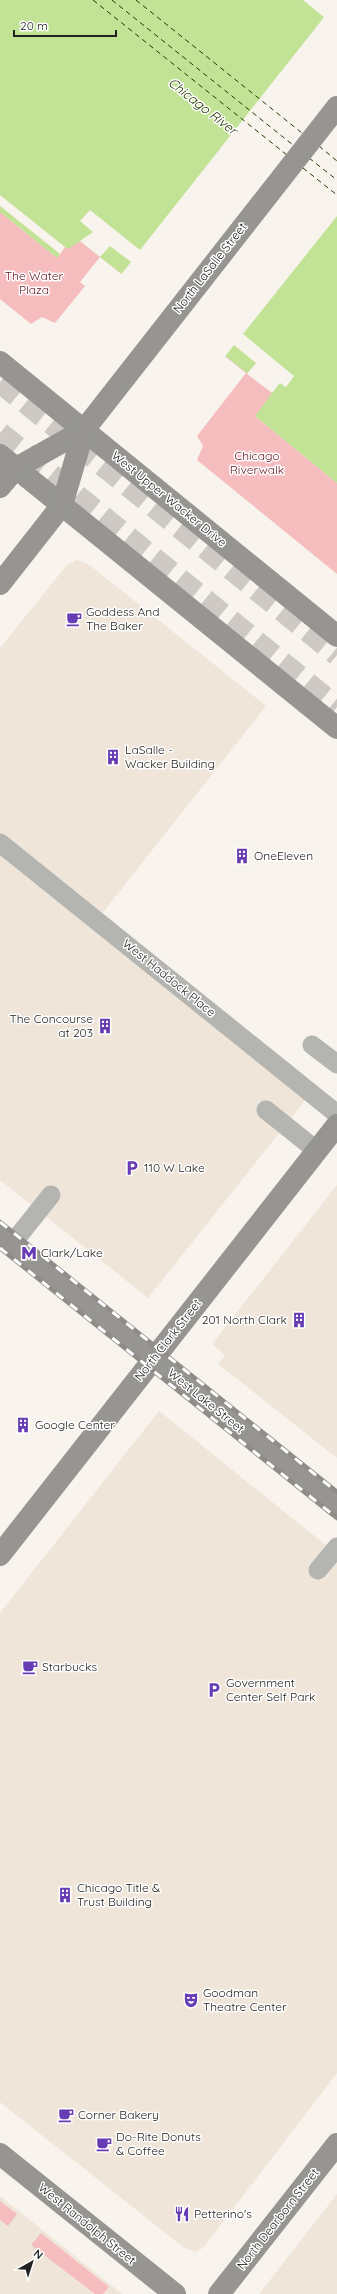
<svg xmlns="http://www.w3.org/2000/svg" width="337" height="2294" viewBox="0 0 337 2294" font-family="Quicksand,sans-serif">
<rect width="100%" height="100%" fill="#f8f3ed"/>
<g fill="#efe5d9">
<polygon points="77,560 88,564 266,706 97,920 311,1093 148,1298 0,1180 0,648 67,565"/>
<polygon points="337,1185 337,1458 218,1364 225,1355 212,1344"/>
<polygon points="159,1411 337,1554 337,2073 203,2248 195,2252 183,2247 0,2102 0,1613"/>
<polygon points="337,2194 337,2294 260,2294 260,2293"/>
<polygon points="0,2196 122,2294 0,2294"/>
</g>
<g fill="#f5bdbe">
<polygon points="0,212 57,258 65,247 80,241 294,376 255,416 337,483 337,574 197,460 203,446 197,436 246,373 100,257 80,282 85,286 55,323 42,317 31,324 0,299"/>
<polygon points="0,2201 17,2214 8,2226 0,2220"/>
<polygon points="41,2233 109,2287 103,2294 95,2294 31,2245"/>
</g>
<polygon fill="#c2e395" points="0,0 303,0 337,28 337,483 255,416 272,393 80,241 68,249 65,247 57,258 0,212"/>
<g fill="#f8f3ed">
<polygon points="325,16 337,25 337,216 243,334 294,376 286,387 280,383 272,393 247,374 256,363 234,345 224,358 120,276 131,262 110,246 100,257 80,241 93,232 80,221 90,210 140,250"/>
<polygon points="0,195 65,247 60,254 0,206"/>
</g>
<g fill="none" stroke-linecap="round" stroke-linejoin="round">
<g stroke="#243700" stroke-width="1" stroke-dasharray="5 4" stroke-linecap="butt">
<polyline points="93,0 287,155"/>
<polyline points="112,0 293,145"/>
<polyline points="136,0 302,133"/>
<polyline points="319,146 337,161"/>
<polyline points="309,158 337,180"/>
<polyline points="303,168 337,195"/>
</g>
<g stroke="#cec9c4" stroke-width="22" stroke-dasharray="22 11" stroke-linecap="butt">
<polyline points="0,382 337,655"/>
<polyline points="0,433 337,707"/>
</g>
<g stroke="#b4b4b1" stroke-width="19">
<polyline points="0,843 337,1114"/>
<polyline points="312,1045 337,1064"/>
<polyline points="266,1110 316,1150"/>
<polyline points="12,1244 51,1195"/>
<polyline points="318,1570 337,1547"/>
</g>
<g stroke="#969591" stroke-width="22">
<polyline points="0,362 337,636"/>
<polyline points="0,455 337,728"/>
<polyline points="0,487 16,468 84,430"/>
<polyline points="0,584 62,505 84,430 337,107"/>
<polyline points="0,1234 337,1507"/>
<polyline points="0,1555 337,1125"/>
<polyline points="0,2154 175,2294"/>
<polyline points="219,2294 337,2144"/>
</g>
<defs>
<g id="rail">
<polyline points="0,1222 337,1492"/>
<polyline points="0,1248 337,1518"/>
</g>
</defs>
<use href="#rail" stroke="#908d89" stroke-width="4.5"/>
<use href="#rail" stroke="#fff" stroke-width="3" stroke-dasharray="9" stroke-linecap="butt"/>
</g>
<defs>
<symbol id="cafe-bare" viewBox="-9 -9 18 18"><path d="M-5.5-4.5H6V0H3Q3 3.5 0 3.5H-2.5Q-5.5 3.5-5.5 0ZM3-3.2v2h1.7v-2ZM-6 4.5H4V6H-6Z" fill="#663bb3" stroke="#fff" stroke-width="2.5" paint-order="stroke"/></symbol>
<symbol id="building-bare" viewBox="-9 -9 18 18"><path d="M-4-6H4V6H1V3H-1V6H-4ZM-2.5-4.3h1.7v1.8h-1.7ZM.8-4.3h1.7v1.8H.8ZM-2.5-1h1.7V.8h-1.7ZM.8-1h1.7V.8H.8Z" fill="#663bb3" stroke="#fff" stroke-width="2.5" paint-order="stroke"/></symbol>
<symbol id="parking-bare" viewBox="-9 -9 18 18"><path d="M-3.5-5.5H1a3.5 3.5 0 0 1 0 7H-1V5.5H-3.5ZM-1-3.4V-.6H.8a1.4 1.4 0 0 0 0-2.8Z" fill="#663bb3" stroke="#fff" stroke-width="2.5" paint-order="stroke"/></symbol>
<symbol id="metro-bare" viewBox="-9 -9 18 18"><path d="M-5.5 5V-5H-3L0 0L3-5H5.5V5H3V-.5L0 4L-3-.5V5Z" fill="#663bb3" stroke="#fff" stroke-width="2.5" paint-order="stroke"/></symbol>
<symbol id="theatre-bare" viewBox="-9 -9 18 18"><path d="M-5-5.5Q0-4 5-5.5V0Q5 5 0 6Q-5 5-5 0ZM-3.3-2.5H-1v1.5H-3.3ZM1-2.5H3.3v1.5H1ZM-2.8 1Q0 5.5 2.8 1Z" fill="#663bb3" stroke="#fff" stroke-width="2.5" paint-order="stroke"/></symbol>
<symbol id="restaurant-bare" viewBox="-9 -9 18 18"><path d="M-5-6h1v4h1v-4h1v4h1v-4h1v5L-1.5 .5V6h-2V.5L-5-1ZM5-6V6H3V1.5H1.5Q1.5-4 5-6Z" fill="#663bb3" stroke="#fff" stroke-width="2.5" paint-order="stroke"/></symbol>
</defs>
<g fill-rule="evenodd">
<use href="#cafe-bare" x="63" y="608" width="22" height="22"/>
<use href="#building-bare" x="102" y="746" width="22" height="22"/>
<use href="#building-bare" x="231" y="845" width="22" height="22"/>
<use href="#building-bare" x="94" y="1015" width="22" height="22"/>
<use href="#parking-bare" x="121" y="1157" width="22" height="22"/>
<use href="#metro-bare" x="18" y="1242" width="22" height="22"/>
<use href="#building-bare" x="288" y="1309" width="22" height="22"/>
<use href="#building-bare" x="12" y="1414" width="22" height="22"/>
<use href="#cafe-bare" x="19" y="1656" width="22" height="22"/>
<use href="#parking-bare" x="203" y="1679" width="22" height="22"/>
<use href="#building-bare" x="54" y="1884" width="22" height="22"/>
<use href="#theatre-bare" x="180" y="1989" width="22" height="22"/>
<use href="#cafe-bare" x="55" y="2104" width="22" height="22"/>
<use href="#cafe-bare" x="93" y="2133" width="22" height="22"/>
<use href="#restaurant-bare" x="171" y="2203" width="22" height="22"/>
</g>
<g text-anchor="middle" stroke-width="3" stroke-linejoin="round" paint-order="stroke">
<g font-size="12" fill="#242220" stroke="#fff">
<text transform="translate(210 268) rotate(-52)" y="4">North LaSalle Street</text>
<text transform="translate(169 499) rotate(39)" y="4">West Upper Wacker Drive</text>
<text transform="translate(169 978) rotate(39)" y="4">West Haddock Place</text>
<text transform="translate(168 1340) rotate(-52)" y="4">North Clark Street</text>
<text transform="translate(206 1401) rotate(39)" y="4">West Lake Street</text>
<text transform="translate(278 2219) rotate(-52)" y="4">North Dearborn Street</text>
<text transform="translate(87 2224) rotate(39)" y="4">West Randolph Street</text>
</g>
<g font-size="12" fill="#641521" stroke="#fff">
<text x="34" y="280">The Water<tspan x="34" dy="14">Plaza</tspan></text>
<text x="257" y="460">Chicago<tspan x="257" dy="14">Riverwalk</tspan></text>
</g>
<g font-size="12" fill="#242220" stroke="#fff" text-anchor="start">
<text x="86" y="616">Goddess And<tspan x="86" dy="14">The Baker</tspan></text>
<text x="125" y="754">LaSalle -<tspan x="125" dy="14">Wacker Building</tspan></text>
<text x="254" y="860">OneEleven</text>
<text x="93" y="1023" text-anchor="end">The Concourse<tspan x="93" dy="14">at 203</tspan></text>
<text x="144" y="1172">110 W Lake</text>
<text x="41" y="1257">Clark/Lake</text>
<text x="287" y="1324" text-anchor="end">201 North Clark</text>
<text x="35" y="1429">Google Center</text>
<text x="42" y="1671">Starbucks</text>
<text x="226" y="1687">Government<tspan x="226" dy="14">Center Self Park</tspan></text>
<text x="77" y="1892">Chicago Title &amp;<tspan x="77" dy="14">Trust Building</tspan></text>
<text x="203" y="1997">Goodman<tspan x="203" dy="14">Theatre Center</tspan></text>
<text x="78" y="2119">Corner Bakery</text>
<text x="116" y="2141">Do-Rite Donuts<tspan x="116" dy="14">&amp; Coffee</tspan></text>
<text x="194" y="2218">Petterino's</text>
</g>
<g font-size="13" font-style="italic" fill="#243700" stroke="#fff">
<text transform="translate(203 106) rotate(38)" y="5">Chicago River</text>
</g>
</g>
<g transform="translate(32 2262) rotate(39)" stroke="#ffffff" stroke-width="3" paint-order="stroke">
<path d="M0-3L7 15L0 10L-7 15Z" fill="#242220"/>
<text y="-6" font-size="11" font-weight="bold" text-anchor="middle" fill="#242220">N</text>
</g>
<path d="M14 30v6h102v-6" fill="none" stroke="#242220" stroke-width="2"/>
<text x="20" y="30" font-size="12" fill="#242220" stroke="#ffffff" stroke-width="3" paint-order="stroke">20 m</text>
</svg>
